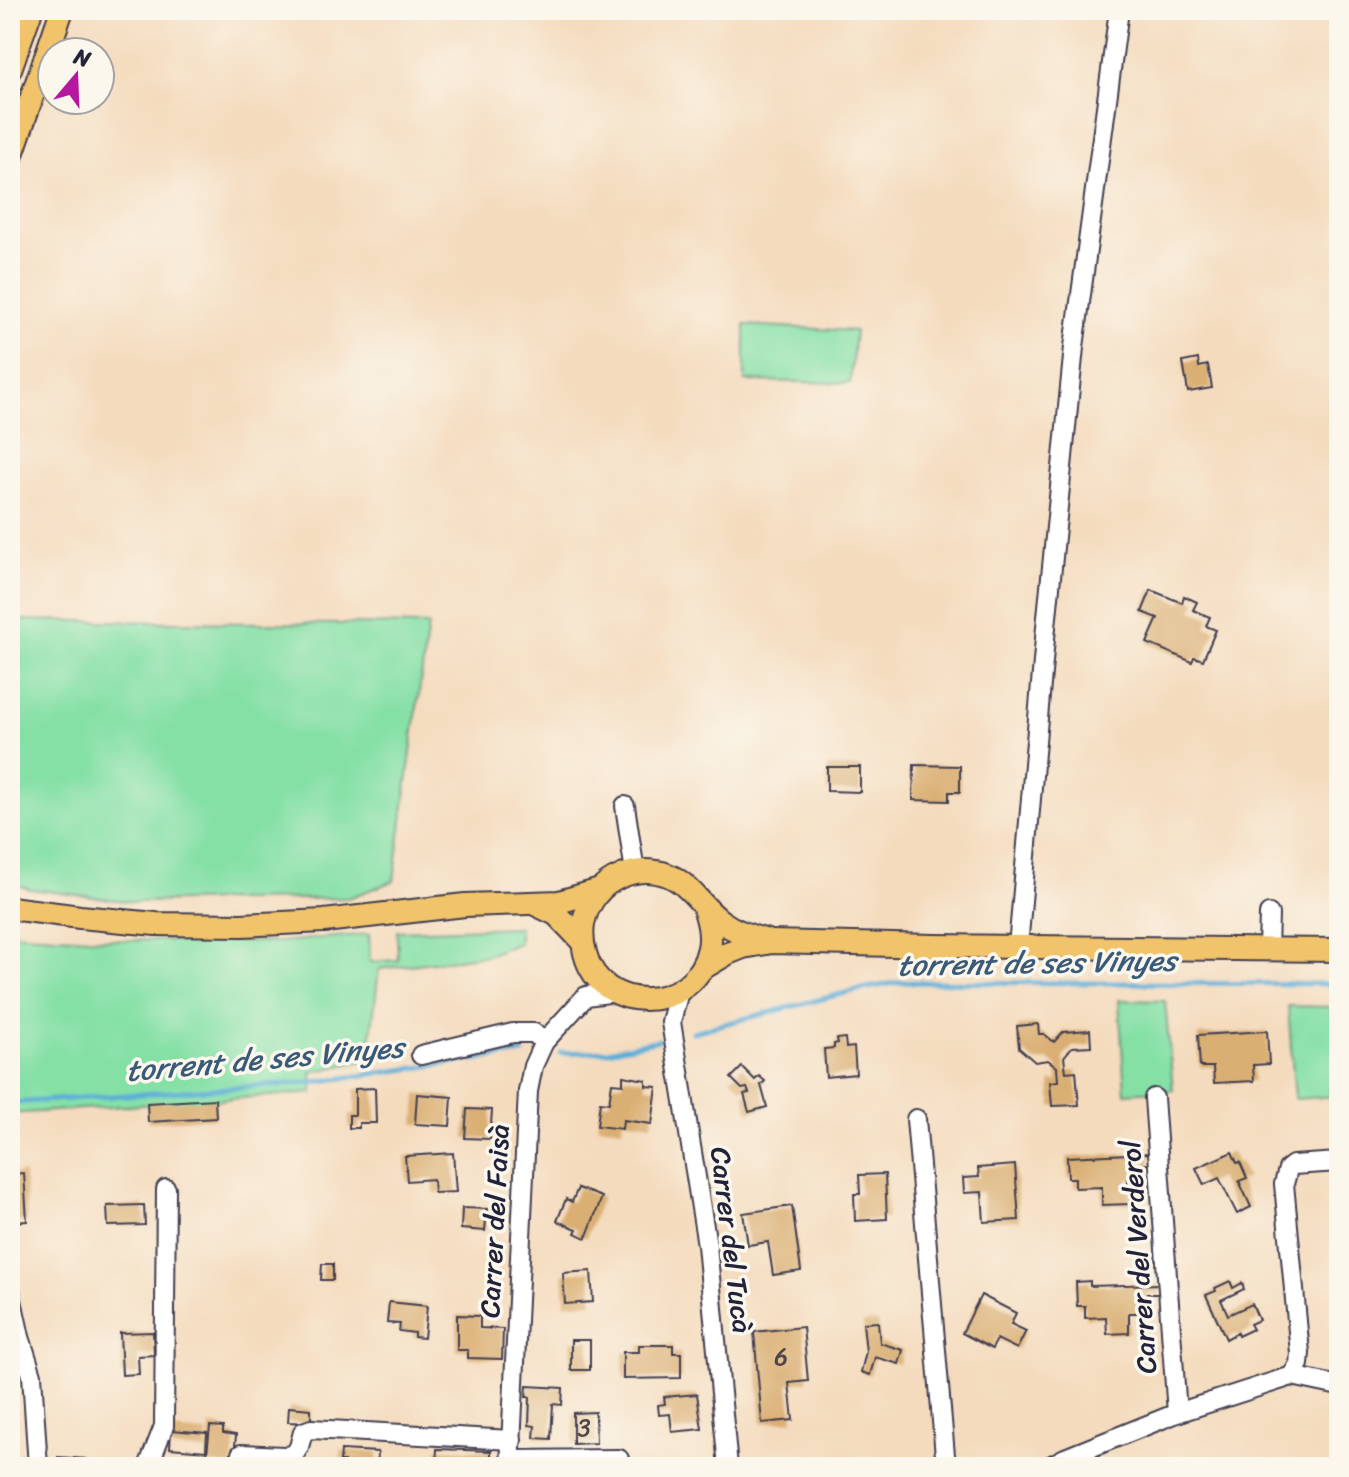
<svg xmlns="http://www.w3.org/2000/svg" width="1349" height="1477" viewBox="0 0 1349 1477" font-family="Sriracha,sans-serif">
<rect width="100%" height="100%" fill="#fbf7ec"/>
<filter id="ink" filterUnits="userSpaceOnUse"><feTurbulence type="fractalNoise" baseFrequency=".0125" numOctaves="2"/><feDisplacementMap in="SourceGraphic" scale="16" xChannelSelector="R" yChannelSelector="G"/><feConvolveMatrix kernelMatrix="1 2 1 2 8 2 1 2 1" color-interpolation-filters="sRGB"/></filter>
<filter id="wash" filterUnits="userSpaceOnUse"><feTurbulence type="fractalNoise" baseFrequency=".006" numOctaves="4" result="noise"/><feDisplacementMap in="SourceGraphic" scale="32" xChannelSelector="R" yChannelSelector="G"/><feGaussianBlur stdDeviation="1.8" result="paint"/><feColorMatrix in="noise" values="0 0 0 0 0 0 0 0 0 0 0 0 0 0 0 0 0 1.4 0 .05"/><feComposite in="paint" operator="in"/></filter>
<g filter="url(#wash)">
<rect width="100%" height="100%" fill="#f4dbbe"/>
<g fill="#85e0a6" stroke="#548170" stroke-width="2">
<polygon points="745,325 855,331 850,383 745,381"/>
<polygon points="10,620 428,625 394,881 348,898 133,902 30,889 10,882"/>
<polygon points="519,927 519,943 487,955 379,969 368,1060 312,1072 313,1093 10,1114 10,933 121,940 279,942 369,934 370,962 398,960 397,931"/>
<polygon points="1119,1000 1165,1001 1173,1090 1125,1093"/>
<polygon points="1288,1006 1335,1007 1339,1056 1339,1096 1295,1099"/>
</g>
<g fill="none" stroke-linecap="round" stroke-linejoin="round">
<g stroke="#5cadd7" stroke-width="5">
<polyline points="693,1032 857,990 900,982 1339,984"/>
<polyline points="561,1053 608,1051 659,1040"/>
<polyline points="10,1103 314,1082 523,1053"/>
</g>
</g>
<g id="blocks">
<g fill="#daaf73">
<polygon points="1198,359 1199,367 1208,365 1212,388 1188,392 1183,362"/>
<polygon points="1151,590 1182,603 1184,596 1197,602 1193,610 1210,617 1206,626 1216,630 1203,660 1194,657 1192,662 1147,643 1158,618 1142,612"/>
<polygon points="914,765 960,766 960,792 949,792 949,801 913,800"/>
<polygon points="827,767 860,767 860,792 827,791"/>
<polygon points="1038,1024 1039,1034 1044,1034 1054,1042 1063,1032 1090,1030 1091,1046 1072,1047 1064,1057 1066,1072 1076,1071 1079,1105 1052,1106 1050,1082 1058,1081 1057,1067 1048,1060 1035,1062 1019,1048 1017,1026"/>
<polygon points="1267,1031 1269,1064 1253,1065 1254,1081 1214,1083 1213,1067 1200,1067 1198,1035"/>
<polygon points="845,1038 846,1048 854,1047 856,1074 826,1077 824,1049 834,1048 834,1044 838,1043 837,1039"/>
<polygon points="742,1067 755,1080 759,1076 765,1081 761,1085 767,1107 749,1112 744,1094 749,1093 747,1088 742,1089 731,1078"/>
<polygon points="623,1076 646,1080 646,1086 657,1087 652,1124 623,1120 622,1129 597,1126 600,1102 609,1103 612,1083 623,1084"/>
<polygon points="375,1088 376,1123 359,1123 359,1128 349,1128 349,1115 355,1115 355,1089"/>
<polygon points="417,1094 452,1097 450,1126 415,1124"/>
<polygon points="215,1099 216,1118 148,1122 147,1103"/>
<polygon points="467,1109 492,1110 490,1139 465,1138"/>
<polygon points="1232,1152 1237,1163 1240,1162 1247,1178 1239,1181 1251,1207 1237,1214 1219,1178 1204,1185 1196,1168"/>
<polygon points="453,1153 456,1192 434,1193 433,1179 407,1181 405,1156"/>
<polygon points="1150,1153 1150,1164 1135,1165 1135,1179 1128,1179 1130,1204 1102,1205 1102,1187 1075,1188 1075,1178 1068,1178 1067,1157"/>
<polygon points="1015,1165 1019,1220 984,1222 982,1192 964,1193 963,1178 979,1177 978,1168"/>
<polygon points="24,1173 27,1221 13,1222 10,1174"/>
<polygon points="885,1174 887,1219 855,1221 854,1194 860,1194 859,1175"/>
<polygon points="578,1188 602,1197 586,1238 575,1233 577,1229 557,1221 566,1199 572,1202"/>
<polygon points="144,1205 145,1225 108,1226 107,1206"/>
<polygon points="792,1206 801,1271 773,1275 768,1242 748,1245 743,1213"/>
<polygon points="462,1208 487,1209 485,1231 461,1229"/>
<polygon points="322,1264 333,1264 333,1280 321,1280"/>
<polygon points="591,1271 593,1302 565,1304 563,1273"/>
<polygon points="1090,1281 1090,1286 1160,1284 1161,1294 1146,1294 1146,1313 1129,1313 1129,1333 1107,1334 1106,1317 1085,1318 1085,1306 1077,1306 1076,1282"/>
<polygon points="1230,1281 1233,1288 1242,1283 1244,1289 1221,1300 1228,1315 1252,1304 1259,1320 1250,1324 1253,1329 1238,1336 1237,1333 1226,1339 1206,1295 1216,1291 1215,1288"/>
<polygon points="981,1295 1016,1313 1011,1324 1026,1331 1017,1349 997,1339 992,1349 962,1333"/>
<polygon points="389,1302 427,1306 424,1338 414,1337 414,1333 399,1331 400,1324 387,1323"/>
<polygon points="457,1315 480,1316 480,1328 503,1329 502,1359 468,1358 468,1350 457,1350"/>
<polygon points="878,1322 880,1343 903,1350 899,1364 875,1357 870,1375 861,1372 866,1352 863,1323"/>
<polygon points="803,1327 808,1381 789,1383 793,1420 762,1423 754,1332"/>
<polygon points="153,1332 154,1355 138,1356 139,1374 122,1375 120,1333"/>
<rect x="571" y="1340" width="19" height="30"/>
<polygon points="639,1345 673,1345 673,1353 681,1353 681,1378 623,1379 623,1352 639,1352"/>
<polygon points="527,1386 563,1388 562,1405 553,1404 551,1439 534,1438 535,1426 529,1425 530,1397 526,1397"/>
<polygon points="697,1394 702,1429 672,1432 670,1414 659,1415 658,1405 665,1404 664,1397"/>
<polygon points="289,1407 311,1409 311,1423 288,1422"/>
<polygon points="10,1412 17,1413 12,1466 10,1466"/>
<polygon points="595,1412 596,1443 573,1444 573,1413"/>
<polygon points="210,1426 223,1427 223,1433 236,1435 233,1466 206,1463"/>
<polygon points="171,1430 207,1433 206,1451 170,1448"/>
<polygon points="437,1449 491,1451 491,1467 436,1467"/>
<polygon points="341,1450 378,1452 377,1467 344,1467 344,1462 340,1462"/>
<polygon points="58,1457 86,1459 85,1467 57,1467"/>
<polygon points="251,1459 281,1462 281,1467 250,1467"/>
</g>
</g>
</g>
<g filter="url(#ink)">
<use href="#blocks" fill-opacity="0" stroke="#423e4f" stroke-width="2"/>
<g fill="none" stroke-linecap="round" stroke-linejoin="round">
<defs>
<g id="minor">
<polyline points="625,806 635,872"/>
<polyline points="1018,947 1046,627 1074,347 1119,10"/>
<polyline points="1268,950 1269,914"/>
<polyline points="679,991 671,1022 707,1245 728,1467"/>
<polyline points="421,1055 513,1033 534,1033 544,1042"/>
<polyline points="1154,1098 1177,1413"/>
<polyline points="916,1119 946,1467"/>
<polyline points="1339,1162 1293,1165 1288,1169 1284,1184 1300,1353 1299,1364 1292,1376 1339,1386"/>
<polyline points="10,1291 20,1337 32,1375 38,1467"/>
<polyline points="511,1460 619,1459"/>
<polyline points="148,1467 164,1426 166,1189"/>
<polyline points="240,1467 241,1454 284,1456 294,1455 299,1447 303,1432 311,1429 512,1440"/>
<polyline points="510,1467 528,1091 533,1066 544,1042 586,996 616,992"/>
<polyline points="1048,1467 1065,1458 1177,1413 1292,1376"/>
</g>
<g id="major">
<polyline points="10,69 31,10"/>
<polyline points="10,160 62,10"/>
<polyline points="535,904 556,914 581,940"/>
<path d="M704 907C708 920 712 934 709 948 696 1013 601 1017 585 953 579 931 583 913 596 895 609 878 634 868 656 872 687 876 698 905 722 922 736 932 751 936 767 941"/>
<polyline points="10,908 80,917 156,924 242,925 324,921 465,905 559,902 600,890"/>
<polyline points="701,969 728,953 743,947 772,942 934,946 1339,950"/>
</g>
</defs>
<use href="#minor" stroke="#423e4f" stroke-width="22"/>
<use href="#major" stroke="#423e4f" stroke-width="26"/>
<use href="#minor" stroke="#fff" stroke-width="18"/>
<use href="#major" stroke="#f1c36a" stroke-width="22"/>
</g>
</g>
<g text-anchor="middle" stroke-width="7" stroke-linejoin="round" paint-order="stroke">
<g font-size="24" fill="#504549">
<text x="781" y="1365">6</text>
<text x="584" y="1436">3</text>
</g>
<g font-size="28" fill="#22223b" stroke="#fbf7ec">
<text transform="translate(494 1221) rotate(-87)" y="10">Carrer del Faisà</text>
<text transform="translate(732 1240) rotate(83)" y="10">Carrer del Tucà</text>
<text transform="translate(1138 1257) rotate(-94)" y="10">Carrer del Verderol</text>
</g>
<g font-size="30" font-style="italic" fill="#395a79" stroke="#fbf7ec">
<text transform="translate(1037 963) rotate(-1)" y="10">torrent de ses Vinyes</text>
<text transform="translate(265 1059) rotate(-5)" y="10">torrent de ses Vinyes</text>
</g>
</g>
<rect width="1349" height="1477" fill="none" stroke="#fbf7ec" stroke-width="40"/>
<g transform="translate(76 76) rotate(19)"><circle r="38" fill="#fbf7ec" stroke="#a4a2a5" stroke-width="2"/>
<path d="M0-6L14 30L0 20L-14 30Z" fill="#b5179e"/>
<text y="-12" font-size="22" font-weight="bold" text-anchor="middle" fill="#22223b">N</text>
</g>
</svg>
